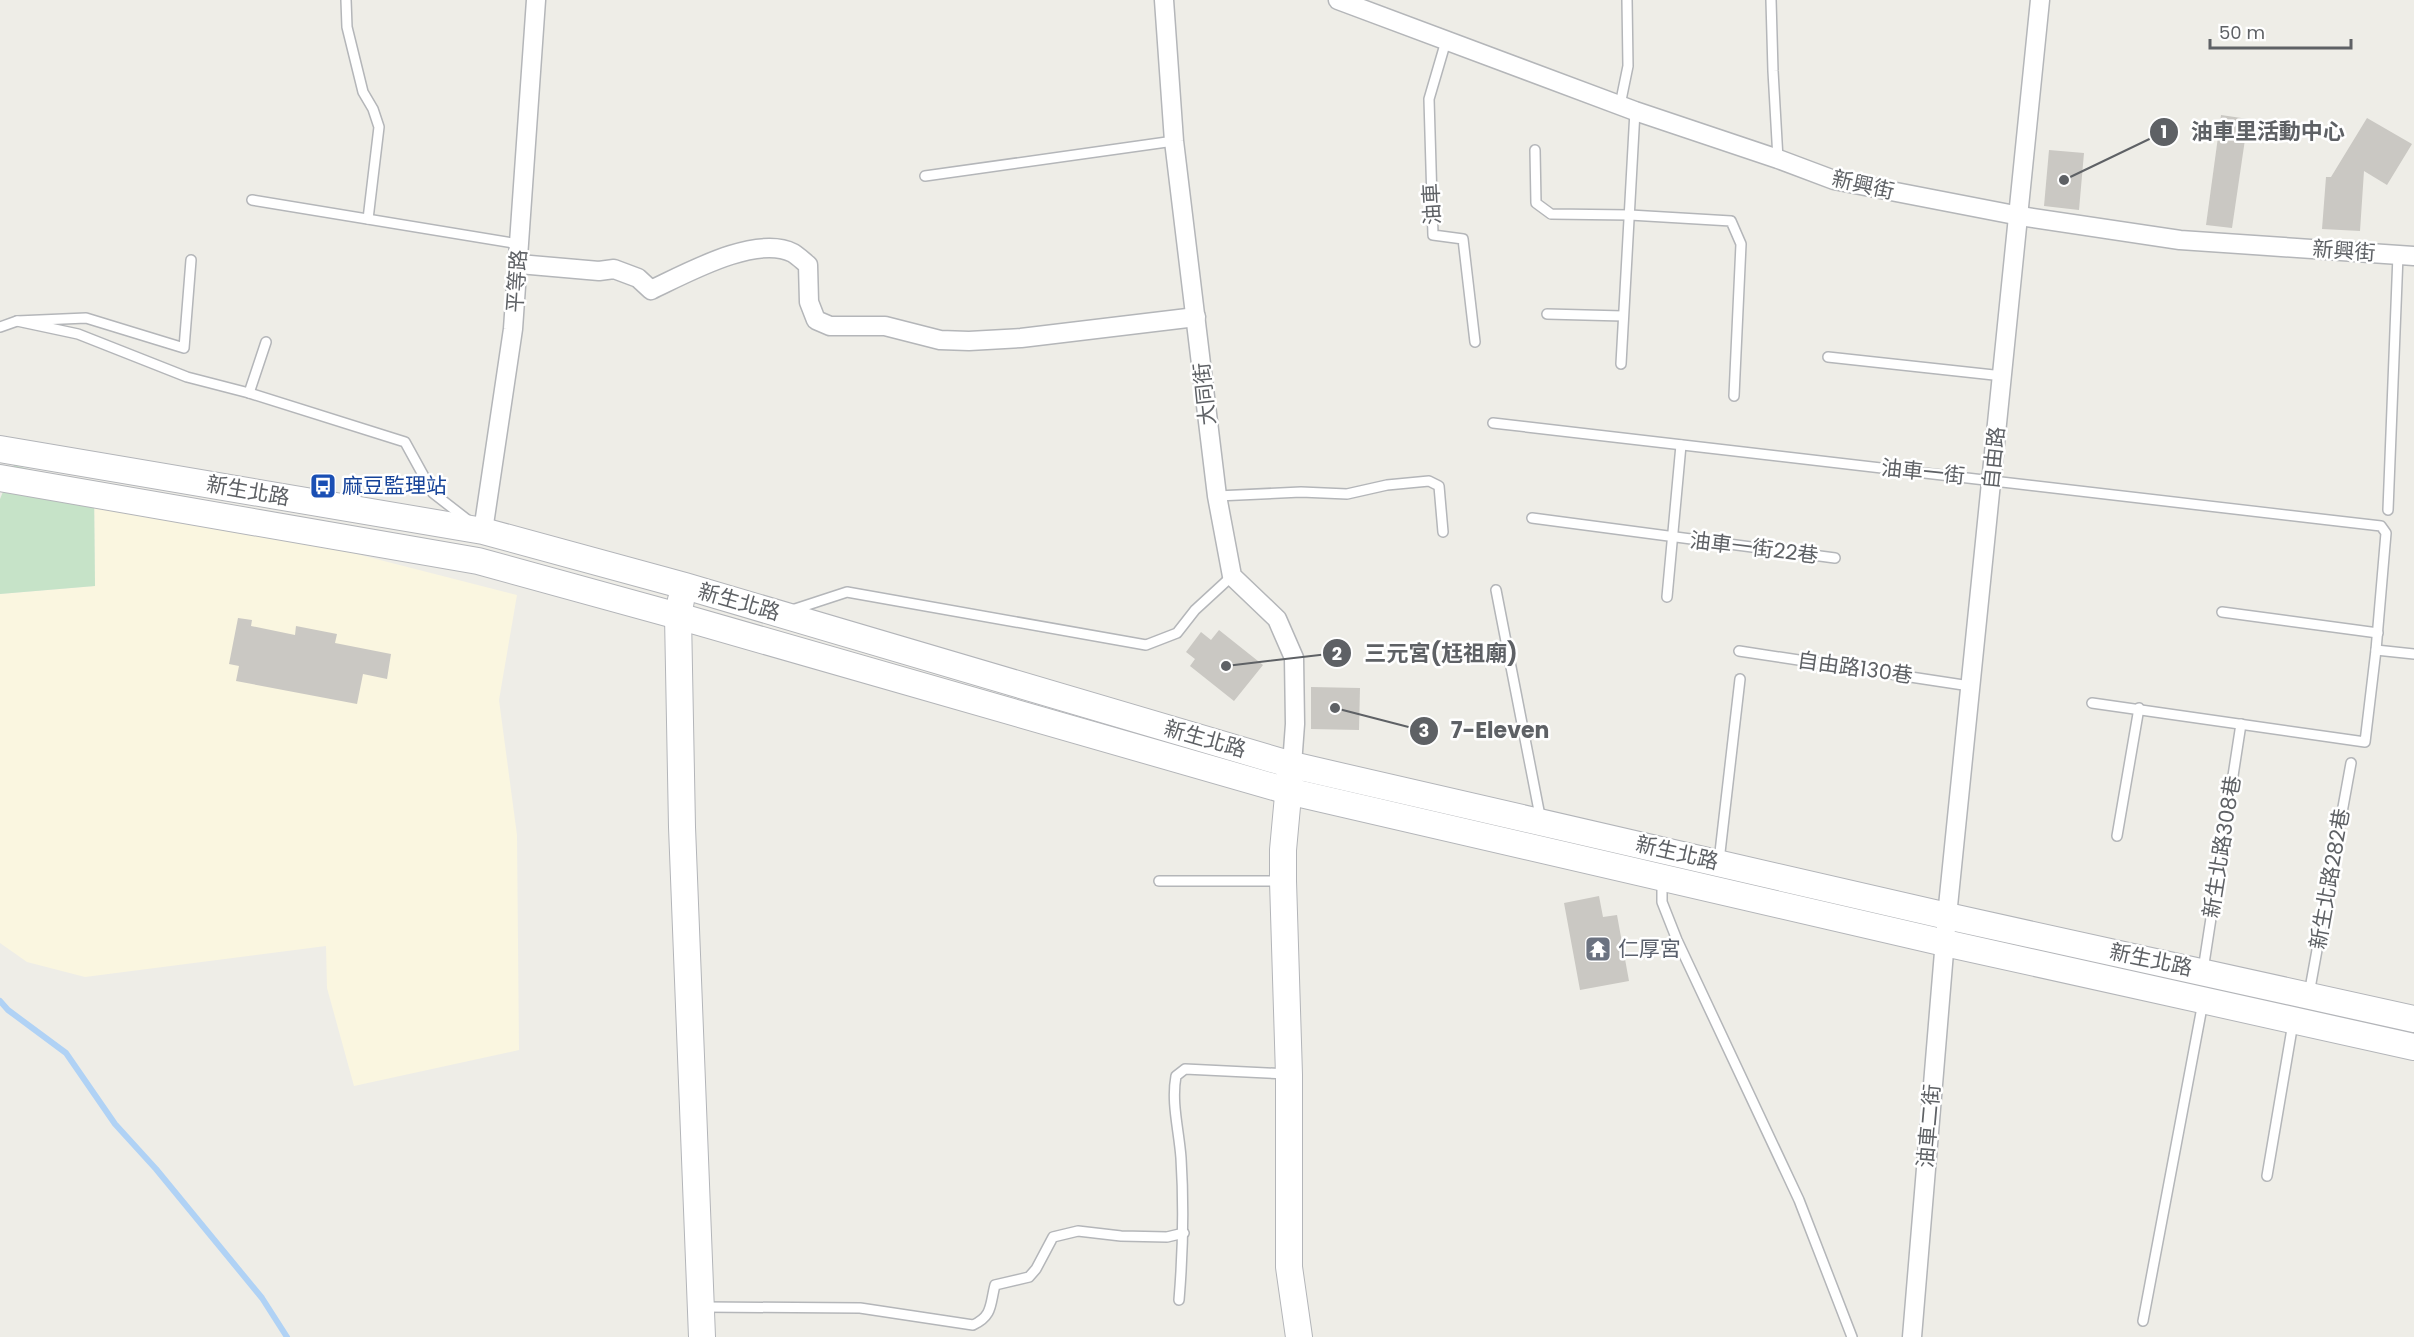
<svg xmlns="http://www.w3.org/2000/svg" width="2414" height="1337" viewBox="0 0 2414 1337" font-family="Poppins,'Noto Sans TC',sans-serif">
<rect width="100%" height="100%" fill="#eeede7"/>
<polygon fill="#faf6e0" points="94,487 517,595 499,700 517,835 519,1050 354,1086 327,988 326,946 85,977 27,962 0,943 0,594 95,586"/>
<polygon fill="#c6e3c8" points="14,465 94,487 95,586 0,594 0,499"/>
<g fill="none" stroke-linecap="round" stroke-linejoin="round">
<polyline stroke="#b0d2f5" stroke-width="6" points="0,1001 8,1010 66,1053 115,1124 156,1169 262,1298 287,1337"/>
</g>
<g fill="#cac8c3">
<polygon points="2221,115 2248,119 2232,228 2206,225"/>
<polygon points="2367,118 2412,144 2387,185 2364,171 2360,231 2322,229 2326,177 2331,177"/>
<polygon points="2049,150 2084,153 2079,210 2044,206"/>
<polygon points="238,618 252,620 251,626 295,635 296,626 337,634 335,643 391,654 387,679 363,674 357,704 236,681 239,666 229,664"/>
<polygon points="1219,630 1263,665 1234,701 1190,666 1195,659 1186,652 1201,632 1211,640"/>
<polygon points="1311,687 1360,688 1359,730 1311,729"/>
<polygon points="1599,896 1603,917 1617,915 1629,981 1580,990 1564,903"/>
</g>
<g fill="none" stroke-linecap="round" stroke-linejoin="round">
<defs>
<g id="lane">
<polyline points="346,0 347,27 363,92 373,109 379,127 368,219"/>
<polyline points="1771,0 1773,71 1778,159"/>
<polyline points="1446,41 1429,99 1433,235 1463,239 1475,342"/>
<polyline points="1620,105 1628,66 1627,0"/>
<polyline points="1535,150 1536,203 1551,214 1630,215 1731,221 1741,244 1734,396"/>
<polyline points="925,176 1174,141"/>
<polyline points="252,200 519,244"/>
<polyline points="1547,314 1623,316"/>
<polyline points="17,321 78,334 187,377 249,393 405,442 433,493 469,521"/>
<polyline points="0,327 17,321 86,318 184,348 191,260"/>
<polyline points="1828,357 2003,376"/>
<polyline points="1621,364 1635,111"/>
<polyline points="249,393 266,342"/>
<polyline points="1493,423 2381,526 2386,533 2376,650 2365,742 2092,703"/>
<polyline points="1217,496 1301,492 1347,494 1387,485 1429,481 1439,486 1443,532"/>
<polyline points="2388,510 2398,255"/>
<polyline points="1532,518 1835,558"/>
<polyline points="1496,590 1541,821"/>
<polyline points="1667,597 1681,445"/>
<polyline points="792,610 847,592 1146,645 1177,633 1195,610 1232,576"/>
<polyline points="2222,612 2378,633"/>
<polyline points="2376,650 2414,654"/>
<polyline points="1739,651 1970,686"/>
<polyline points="2117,836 2139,708"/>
<polyline points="1719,861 1740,679"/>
<polyline points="1159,881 1281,881"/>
<polyline points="1662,881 1662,902 1677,940 1799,1200 1852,1337"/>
<polyline points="2203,970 2241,724"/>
<polyline points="2309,994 2351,763"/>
<polyline points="2267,1176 2293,1023"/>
<path d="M1179 1300C1183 1252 1184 1206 1181 1158 1179 1130 1171 1103 1176 1076L1185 1069 1288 1074"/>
<path d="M704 1307 860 1308 973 1325C993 1316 990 1304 995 1285L1029 1277 1036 1269 1053 1237 1078 1231 1121 1236 1167 1237 1184 1233"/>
<polyline points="2143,1321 2203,1002"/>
</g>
<g id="street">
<polyline points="1164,0 1174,141 1217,496 1232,576 1277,619 1294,658 1295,724 1292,765"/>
<polyline points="1338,0 1635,111 1778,159 1834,180 2020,216 2180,240 2414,256"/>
<path d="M519 264 599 271 614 269 638 278 651 290C685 274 756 234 793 253 798 256 803 261 808 265L809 302 816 320 830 326H885L940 340 969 341 1021 338 1196 317"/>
<polyline points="483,531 513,329 536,0"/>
<polyline points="1912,1337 1947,916 2040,0"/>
</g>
<g id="secondary">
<polyline points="0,449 483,531 685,586 1292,765 1947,916 2414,1019"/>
<polyline points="0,478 478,561 678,616 1288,791 1945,943 2414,1047"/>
<polyline points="681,600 678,616 682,827 702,1337"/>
<polyline points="1290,774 1283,850 1283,881 1289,1075 1289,1267 1299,1337"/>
</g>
</defs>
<use href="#lane" stroke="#b4b6b9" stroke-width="12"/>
<use href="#street" stroke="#b4b6b9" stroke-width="21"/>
<use href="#secondary" stroke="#b3b5b9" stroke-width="28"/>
<use href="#lane" stroke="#fff" stroke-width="9"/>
<use href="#street" stroke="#fff" stroke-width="18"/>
<use href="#secondary" stroke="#fff" stroke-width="26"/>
</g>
<defs>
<symbol id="bus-square" viewBox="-11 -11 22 22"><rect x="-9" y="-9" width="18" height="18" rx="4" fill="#1a4fb4" stroke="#fff"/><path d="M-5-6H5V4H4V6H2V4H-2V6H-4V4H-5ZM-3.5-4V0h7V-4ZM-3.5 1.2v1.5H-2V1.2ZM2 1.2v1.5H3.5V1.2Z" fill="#fff"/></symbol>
<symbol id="temple-square" viewBox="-11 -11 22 22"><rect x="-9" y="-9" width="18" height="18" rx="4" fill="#6b7280" stroke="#fff"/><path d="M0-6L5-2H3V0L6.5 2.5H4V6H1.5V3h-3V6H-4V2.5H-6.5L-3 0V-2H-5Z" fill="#fff"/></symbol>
</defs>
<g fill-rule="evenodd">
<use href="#bus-square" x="308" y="471" width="30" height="30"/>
<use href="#temple-square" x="1583" y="934" width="30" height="30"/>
</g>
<g text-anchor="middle" stroke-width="5" stroke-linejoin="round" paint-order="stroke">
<g font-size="21" fill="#5e6165" stroke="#fff">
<text transform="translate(1863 185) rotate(13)" y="7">新興街</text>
<text transform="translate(1432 204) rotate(-93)" y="7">油車</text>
<text transform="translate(2344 251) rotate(4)" y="7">新興街</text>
<text transform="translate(517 281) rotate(-86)" y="7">平等路</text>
<text transform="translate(1205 394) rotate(-96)" y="7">大同街</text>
<text transform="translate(1994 458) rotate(-84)" y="7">自由路</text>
<text transform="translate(1923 472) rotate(6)" y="7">油車一街</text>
<text transform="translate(248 491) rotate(10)" y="7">新生北路</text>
<text transform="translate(1754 548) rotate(7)" y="7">油車一街22巷</text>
<text transform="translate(739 602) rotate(16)" y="7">新生北路</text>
<text transform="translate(1855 668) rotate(8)" y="7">自由路130巷</text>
<text transform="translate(1205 739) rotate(16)" y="7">新生北路</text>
<text transform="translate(2222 847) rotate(-81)" y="7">新生北路308巷</text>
<text transform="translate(1677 853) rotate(13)" y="7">新生北路</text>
<text transform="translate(2330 879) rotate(-80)" y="7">新生北路282巷</text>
<text transform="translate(2151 960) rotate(12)" y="7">新生北路</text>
<text transform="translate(1929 1126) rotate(-85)" y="7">油車二街</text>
</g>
<g font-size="21" fill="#164399" stroke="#fff" text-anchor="start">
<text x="342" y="493">麻豆監理站</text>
</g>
<g font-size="21" fill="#5b616d" stroke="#fff" text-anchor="start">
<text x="1618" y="956">仁厚宮</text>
</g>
</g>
<path fill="none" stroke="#5e6165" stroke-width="2" d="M2064 180L2164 132M1226 666L1337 653M1335 708L1424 731"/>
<g fill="#5e6165" stroke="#fff" stroke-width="2">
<circle cx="2064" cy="180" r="6"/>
<circle cx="1226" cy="666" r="6"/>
<circle cx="1335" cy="708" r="6"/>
<circle cx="2164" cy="132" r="15"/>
<circle cx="1337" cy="653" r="15"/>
<circle cx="1424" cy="731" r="15"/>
</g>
<g font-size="18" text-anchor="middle" font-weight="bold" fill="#fff">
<text x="2164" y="138">1</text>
<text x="1337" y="660">2</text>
<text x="1424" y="737">3</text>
</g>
<g font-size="22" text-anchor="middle" font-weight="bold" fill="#5e6165" stroke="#fff" stroke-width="5" stroke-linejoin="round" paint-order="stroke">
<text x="2268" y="139">油車里活動中心</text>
<text x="1441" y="661">三元宮(尪祖廟)</text>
<text x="1500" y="738">7-Eleven</text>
</g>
<path d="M2210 39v9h141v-9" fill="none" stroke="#5e6165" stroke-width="3"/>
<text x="2219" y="39" font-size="18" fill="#5e6165" stroke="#ffffff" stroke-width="4.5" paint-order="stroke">50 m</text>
</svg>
